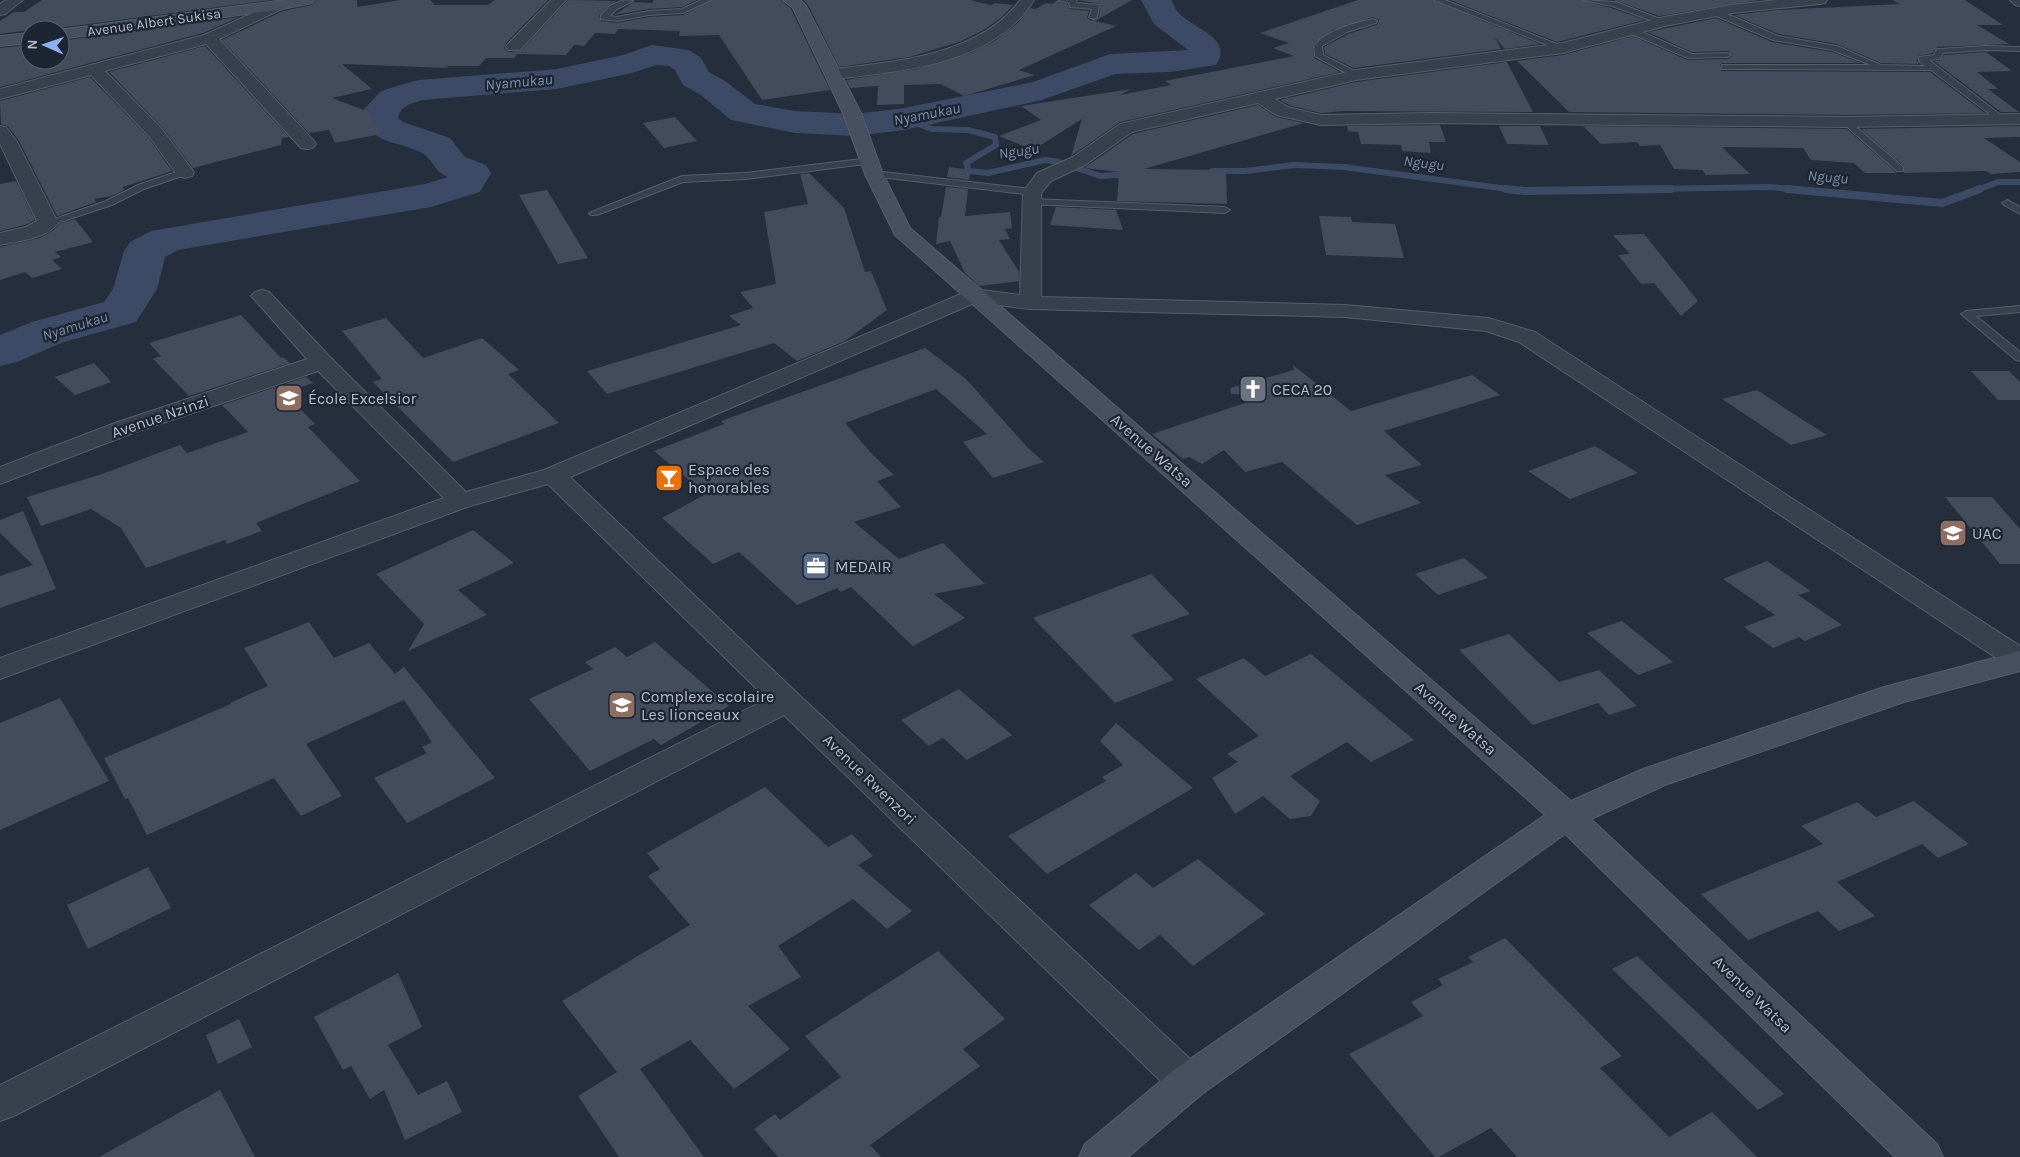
<svg xmlns="http://www.w3.org/2000/svg" width="2020" height="1157" viewBox="0 0 2020 1157" font-family="Karla,sans-serif">
<rect width="100%" height="100%" fill="#252e3d"/>
<g fill="none" stroke-linecap="round" stroke-linejoin="round">
<g stroke="#3c4a65" stroke-width="6">
<polyline points="904,119 932,129 968,130 995,137 996,145 966,163 969,171 988,173 1045,160 1059,162 1100,176 1130,174"/>
<polyline points="1212,171 1245,171 1294,165 1344,167 1515,190"/>
<polyline points="1594,190 1770,187 1801,190"/>
<polyline points="1977,190 1998,182 2020,182"/>
</g>
<g stroke="#3c4a65" stroke-width="8">
<polyline points="1506,189 1524,191 1671,189"/>
<polyline points="1787,189 1942,203 1980,189"/>
</g>
<path fill="#3c4a65" fill-rule="evenodd" d="M1141 0H1171C1173 3 1175 8 1177 11 1190 28 1235 37 1216 65L1169 72 1115 74 1042 100 904 130 856 136 795 133 731 120 701 95 683 85 675 70 669 66 656 65 632 73 557 89 422 100C411 104 401 105 398 118L403 122 450 138 465 157 486 165 491 173 480 192 431 207 178 250 165 257 157 289 136 322 64 342 17 362 0 366V335L32 322 104 302 113 289 124 251 130 242 151 231 425 184 448 177C433 171 433 159 422 153 398 140 380 147 361 120L364 109 381 91 407 83 419 80 557 69 623 55 652 45 689 50 701 58 709 72 725 81 755 104 795 111 856 114 904 108 1033 82 1110 54 1188 50 1154 24Z"/>
</g>
<g fill="#424c5c">
<polygon points="42,0 271,0 58,28 56,30 30,30 0,34 0,21 14,12 24,12"/>
<polygon points="316,0 357,0 357,7 401,0 430,0 435,5 488,5 495,0 548,0 506,43 504,48 508,52 521,51 568,0 617,1 610,4 599,15 601,21 617,23 649,17 683,15 713,0 781,0 791,9 830,90 762,100 719,35 679,36 680,31 618,29 615,34 595,33 584,46 574,45 566,55 517,54 514,58 486,58 479,66 448,66 446,68 342,64 372,89 332,98 369,112 381,134 335,143 329,130 309,133 222,40 283,11 312,5"/>
<polygon points="654,0 697,0 682,7 649,9 614,15 634,2 652,3"/>
<polygon points="803,0 970,0 991,5 995,3 1013,5 1002,17 982,31 959,42 909,57 839,67 808,5"/>
<polygon points="1057,0 1067,4 1070,9 1089,11 1087,18 1092,21 1099,17 1100,4 1078,0 1132,0 1095,21 1116,26 1019,70 1035,75 964,96 941,84 904,85 904,104 877,105 878,86 850,88 846,80 917,69 971,53 996,40 1018,23 1030,8 1036,9 1046,3 1053,4"/>
<polygon points="1358,0 1432,0 1540,44 1505,49 1495,38 1501,49 1354,68 1325,54 1324,47 1348,34 1377,25 1379,20 1373,17 1333,30 1313,44 1314,58 1340,72 1120,122 1071,156 1082,119 1033,150 999,136 1041,120 1021,106 1131,89 1120,95 1171,85 1165,81 1294,56 1273,48 1289,43 1260,33"/>
<polygon points="1450,0 1580,0 1611,8 1645,20 1557,42"/>
<polygon points="1614,0 1760,0 1659,16"/>
<polygon points="1893,0 1965,0 2003,25 1977,25 2009,44 1937,47 1933,53 1918,56 1917,61 1920,64 1881,63 1837,44 1779,34 1734,15 1777,10 1900,4"/>
<polygon points="239,17 203,33 0,87 0,48 30,45 30,60 60,60 60,41"/>
<polygon points="1716,18 1772,42 1832,52 1861,63 1722,63 1720,65 1722,71 1930,72 1985,113 1847,115 1569,112 1517,61 1563,55 1633,36 1687,60 1728,59 1733,56 1728,51 1692,52 1648,32"/>
<polygon points="205,46 289,137 282,138 281,145 193,168 162,127 109,72"/>
<polygon points="1986,52 2012,71 1977,72 1998,89 1988,89 2019,112 2001,112 1934,61 1940,61 1944,55"/>
<polygon points="1507,62 1533,112 1344,111 1321,113 1289,105 1280,100 1356,82"/>
<polygon points="90,77 148,137 172,171 123,187 124,190 112,196 94,199 96,202 57,216 19,141 8,126 1,124 0,101"/>
<polygon points="1258,105 1276,117 1304,123 1144,169 1226,170 1227,204 1117,201 1119,172 1084,168 1133,134"/>
<polygon points="675,117 697,141 664,148 643,123"/>
<polygon points="1440,125 1446,142 1429,142 1431,153 1402,151 1401,145 1361,144 1358,132 1348,131 1347,126"/>
<polygon points="1499,126 1540,126 1549,145 1507,144"/>
<polygon points="1583,126 1847,129 1897,173 1865,173 1854,163 1811,160 1803,148 1722,147 1750,174 1706,175 1702,170 1674,169 1660,145 1640,146 1637,142 1601,144"/>
<polygon points="2020,126 2020,137 1984,138 2020,162 2020,172 1991,174 1986,171 1904,173 1904,166 1861,129"/>
<polygon points="949,167 971,170 969,180 947,177"/>
<polygon points="809,173 844,208 865,272 871,271 887,310 845,341 797,361 774,343 607,394 587,371 741,325 729,316 753,308 740,292 776,284 764,212 808,204 800,174"/>
<polygon points="16,181 35,220 25,225 0,231 0,184"/>
<polygon points="946,187 968,189 965,216 1010,212 1012,228 1005,229 1010,239 999,240 1019,272 1019,281 979,286 965,273 950,241 936,244 939,217 941,217"/>
<polygon points="547,190 588,258 558,264 519,195"/>
<polygon points="1056,207 1116,210 1123,230 1050,225"/>
<polygon points="1319,216 1351,217 1352,222 1395,224 1404,258 1326,255"/>
<polygon points="75,219 93,242 55,252 61,257 52,260 62,269 32,278 25,272 0,280 0,247 40,238 54,230 59,224"/>
<polygon points="1644,234 1698,301 1681,316 1654,283 1641,284 1618,255 1630,254 1613,235"/>
<polygon points="241,315 281,358 283,357 290,363 189,396 153,359 161,356 149,343"/>
<polygon points="386,318 423,358 482,338 519,370 508,374 559,423 453,462 373,382 382,379 342,331"/>
<polygon points="925,348 966,379 1028,448 1044,462 993,478 963,442 987,434 936,389 845,423 873,455 894,475 877,481 901,507 854,522 899,559 943,543 985,584 934,594 965,618 913,646 851,587 841,592 837,588 797,605 739,552 713,564 662,518 706,494 654,451 724,424 721,421"/>
<polygon points="94,363 111,382 75,395 55,377"/>
<polygon points="1293,365 1351,411 1472,375 1500,395 1384,431 1422,465 1385,475 1421,503 1357,525 1282,462 1245,472 1224,450 1202,464 1189,457 1183,459 1152,434 1269,395 1231,394 1230,388 1294,370"/>
<polygon points="1971,371 2009,371 2020,382 2020,400 1998,400"/>
<polygon points="306,377 313,383 284,393 315,424 308,427 360,481 256,523 262,531 227,544 225,540 146,568 121,528 91,509 41,526 27,497 102,474 180,445 187,453 248,432 222,405"/>
<polygon points="1757,390 1800,418 1827,435 1791,445 1722,399"/>
<polygon points="1595,446 1638,473 1570,499 1528,471"/>
<polygon points="1945,497 1992,497 2020,529 2020,564 2000,564"/>
<polygon points="23,511 56,589 0,608 0,576 33,565 0,533 0,520"/>
<polygon points="473,530 514,563 458,590 487,615 408,651 424,624 376,574"/>
<polygon points="1464,558 1488,578 1438,595 1415,574"/>
<polygon points="1767,561 1811,591 1798,595 1842,625 1805,641 1799,637 1773,648 1744,627 1775,615 1723,579"/>
<polygon points="1151,574 1190,614 1131,635 1174,680 1115,703 1033,618"/>
<polygon points="1622,621 1673,662 1638,675 1587,633"/>
<polygon points="309,622 334,658 369,643 395,674 404,667 495,778 407,823 374,778 427,753 422,747 432,742 404,700 306,744 342,796 301,816 274,778 147,835 128,798 125,799 104,758 231,704 230,703 268,686 244,648"/>
<polygon points="1509,634 1559,682 1599,670 1637,706 1609,715 1598,703 1533,725 1459,650"/>
<polygon points="655,642 729,706 661,745 654,739 590,771 529,699 593,669 585,662 615,647 627,657"/>
<polygon points="1311,654 1414,740 1371,762 1347,742 1290,776 1320,801 1311,816 1290,819 1263,796 1235,814 1212,778 1238,762 1227,754 1259,736 1196,679 1244,658 1265,676"/>
<polygon points="959,689 1012,735 967,760 943,738 929,746 901,720"/>
<polygon points="60,698 109,781 0,830 0,723"/>
<polygon points="1116,723 1193,788 1047,874 1008,836 1106,781 1102,777 1123,765 1100,741"/>
<polygon points="765,787 828,847 852,834 873,856 858,865 912,911 887,929 853,899 778,946 801,977 748,1006 790,1049 734,1089 690,1040 640,1069 704,1157 619,1157 578,1096 617,1072 562,1001 690,925 648,876 660,869 647,853"/>
<polygon points="1914,801 1969,844 1938,858 1922,844 1837,882 1875,916 1839,931 1818,911 1748,940 1701,894 1823,844 1801,826 1857,802 1876,817"/>
<polygon points="1198,859 1265,914 1193,966 1160,935 1139,950 1089,905 1136,873 1153,888"/>
<polygon points="148,867 171,908 88,949 67,905"/>
<polygon points="1505,938 1622,1056 1600,1068 1669,1137 1712,1112 1757,1157 1517,1157 1491,1128 1439,1157 1435,1157 1349,1054 1423,1016 1411,1002 1443,985 1438,979 1473,962 1468,957"/>
<polygon points="938,951 1005,1019 963,1049 980,1066 870,1145 881,1157 778,1157 754,1129 775,1114 780,1120 841,1077 805,1036"/>
<polygon points="1637,956 1784,1094 1758,1110 1612,969"/>
<polygon points="398,973 422,1027 388,1045 418,1095 447,1081 462,1112 405,1140 384,1090 370,1099 351,1066 343,1070 314,1017"/>
<polygon points="239,1019 252,1047 218,1064 206,1035"/>
<polygon points="220,1090 255,1157 99,1157"/>
</g>
<g fill="none" stroke-linecap="round" stroke-linejoin="round">
<defs>
<g id="lane">
<polygon points="625,0 633,1 617,9 610,16 617,17 649,11 682,9 701,0 711,0 683,13 649,15 617,21 601,19 601,15 611,5"/>
<polygon points="1059,0 1076,0 1077,3 1099,5 1097,17 1093,19 1089,17 1092,9 1070,7 1069,3"/>
<polygon points="1434,0 1445,0 1567,48 1560,50"/>
<polygon points="1582,0 1616,2 1668,22 1661,24 1612,6"/>
<polygon points="1712,10 1718,10 1778,36 1837,46 1881,65 1925,66 1919,61 1919,57 1934,55 1937,49 1940,49 1985,46 2020,47 2020,51 1985,50 1943,53 1940,59 1929,60 2006,119 1999,121 1931,70 1722,69 1722,65 1871,65 1832,50 1773,40 1712,14"/>
<path d="M1373 19 1377 21 1376 23 1347 32 1322 46 1323 55 1359 73V77H1353L1315 56 1314 45C1329 30 1353 23 1373 19Z"/>
<polygon points="1627,28 1633,28 1692,54 1727,53 1731,55 1727,57 1688,58 1627,32"/>
<polygon points="1847,119 1903,167 1903,171 1897,171 1844,124 1843,122"/>
<polygon points="870,158 875,161 873,163 745,179 683,182 597,215 591,215 589,213 682,176 745,173"/>
<polygon points="185,169 190,172 188,174 144,189 112,205 51,225 48,226 43,223 106,201 138,185"/>
<polygon points="874,171 1032,189 1037,192 1032,195 871,176 869,174"/>
<polygon points="1032,199 1225,207 1230,210 1225,213 1029,204 1029,200"/>
<polygon points="2007,200 2020,207 2020,214 2004,205 2002,203"/>
<polygon points="2020,306 2020,312 1976,316 2020,352 2020,361 2016,360 1961,314 1966,311"/>
</g>
<g id="street">
<polygon points="6,0 23,0 5,14 0,15 0,4"/>
<polygon points="551,0 566,0 520,50 508,50 506,47 508,44"/>
<path d="M1020 0H1034C993 65 902 71 834 79L828 77 826 74 828 71 834 69C894 62 981 55 1020 0Z"/>
<polygon points="1777,0 1827,0 1825,3 1820,4 1732,13 1665,26 1563,53 1356,80 1275,99 1288,107 1321,115 1431,113 1847,117 2020,114 2020,124 1847,127 1431,123 1321,125 1276,115 1258,103 1132,132 1085,165 1051,181 1041,193 1041,297 1345,305 1488,318 1535,332 2020,646 2020,670 2010,667 1519,342 1486,331 1345,317 1030,309 977,302 570,477 798,694 1202,1070 1207,1082 1202,1094 1188,1099 1174,1094 784,715 14,1116 0,1121 0,1085 767,699 548,484 470,506 0,679 0,658 444,498 318,371 133,433 0,484 0,467 115,423 307,359 255,300 251,296 255,292 262,290 269,292 330,357 466,492 544,470 968,291 975,289 1020,295 1023,192 1037,173 1073,157 1120,124 1356,70 1563,43 1664,17 1732,5"/>
<polygon points="2010,0 2020,0 2020,6 2015,5"/>
<polygon points="277,2 282,3 284,6 282,9 219,39 313,140 316,144 313,148 307,149 301,148 206,44 105,71 161,128 194,172 192,176 185,178 178,176 149,136 91,75 0,99 0,89 204,35"/>
<path d="M0 126 6 127 17 142 58 223C47 239 17 241 0 245V233L26 227 37 221 0 144Z"/>
</g>
<g id="secondary">
<polygon points="285,0 314,0 312,3 277,10 60,39 60,30 58,30"/>
<polygon points="783,0 800,0 806,6 861,113 883,174 910,228 1571,801 1643,769 1884,687 2020,651 2020,671 1904,702 1665,785 1591,819 1937,1144 1943,1157 1895,1157 1565,834 1202,1094 1128,1157 1079,1157 1085,1144 1174,1070 1545,815 895,235 865,174 843,113 793,8"/>
<polygon points="30,33 30,43 0,46 0,36"/>
</g>
</defs>
<use href="#lane" stroke="#575e6b" stroke-width="2"/>
<use href="#street" stroke="#575e6b" stroke-width="2"/>
<use href="#secondary" stroke="#575e6b" stroke-width="2"/>
<use href="#lane" fill="#39404d" fill-rule="evenodd"/>
<use href="#street" fill="#39404d" fill-rule="evenodd"/>
<use href="#secondary" fill="#474f60" fill-rule="evenodd"/>
</g>
<defs>
<symbol id="church-square" viewBox="-11 -11 22 22"><rect x="-9" y="-9" width="18" height="18" rx="4" fill="#6b7280" stroke="#1e2532"/><path d="M-1.2-6h2.4v3.5h3.3v2.4h-3.3V6h-2.4V-.1h-3.3v-2.4h3.3Z" fill="#fff"/></symbol>
<symbol id="school-square" viewBox="-11 -11 22 22"><rect x="-9" y="-9" width="18" height="18" rx="4" fill="#8d6e63" stroke="#1e2532"/><path d="M0-5L7-2L0 1L-7-2ZM-4 1L0 2.5L4 1V4Q0 6-4 4Z" fill="#fff"/></symbol>
<symbol id="bar-square" viewBox="-11 -11 22 22"><rect x="-9" y="-9" width="18" height="18" rx="4" fill="#e8710a" stroke="#1e2532"/><path d="M-6-5H6L.8 .8V4.5H3.5V6h-7V4.5H-.8V.8Z" fill="#fff"/></symbol>
<symbol id="university-square" viewBox="-11 -11 22 22"><rect x="-9" y="-9" width="18" height="18" rx="4" fill="#8d6e63" stroke="#1e2532"/><path d="M0-5L7-2L0 1L-7-2ZM-4 1L0 2.5L4 1V4Q0 6-4 4Z" fill="#fff"/></symbol>
<symbol id="office-square" viewBox="-11 -11 22 22"><rect x="-9" y="-9" width="18" height="18" rx="4" fill="#5c6f8a" stroke="#1e2532"/><path d="M-6-3h4V-5.5h4V-3h4V5H-6ZM-1-4.5V-3h2v-1.5ZM-6 0V1H6V0Z" fill="#fff"/></symbol>
</defs>
<g fill-rule="evenodd">
<use href="#church-square" x="1237" y="373" width="32" height="32"/>
<use href="#school-square" x="273" y="382" width="32" height="32"/>
<use href="#bar-square" x="653" y="462" width="32" height="32"/>
<use href="#university-square" x="1937" y="517" width="32" height="32"/>
<use href="#office-square" x="800" y="550" width="32" height="32"/>
<use href="#school-square" x="606" y="689" width="32" height="32"/>
</g>
<g text-anchor="middle" stroke-width="4.5" stroke-linejoin="round" paint-order="stroke">
<g font-size="14" fill="#b5bbc8" stroke="#1e2532">
<text transform="translate(154 22) rotate(-8)" y="5">Avenue Albert Sukisa</text>
</g>
<g font-size="15" font-style="italic" fill="#7e8fae" stroke="#1e2532">
<text transform="translate(519 82) rotate(-5)" y="5">Nyamukau</text>
<text transform="translate(927 114) rotate(-11)" y="5">Nyamukau</text>
<text transform="translate(1019 151) rotate(-8)" y="5">Ngugu</text>
<text transform="translate(1424 163) rotate(7)" y="5">Ngugu</text>
<text transform="translate(1828 177) rotate(5)" y="5">Ngugu</text>
<text transform="translate(75 326) rotate(-17)" y="5">Nyamukau</text>
</g>
<g font-size="16" fill="#b5bbc8" stroke="#1e2532" text-anchor="start">
<text x="1272" y="395">CECA 20</text>
<text x="308" y="404">École Excelsior</text>
<text x="688" y="475">Espace des<tspan x="688" dy="18">honorables</tspan></text>
<text x="1972" y="539">UAC</text>
<text x="835" y="572">MEDAIR</text>
<text x="641" y="702">Complexe scolaire<tspan x="641" dy="18">Les lionceaux</tspan></text>
</g>
<g font-size="16" fill="#b5bbc8" stroke="#1e2532">
<text transform="translate(160 416) rotate(-19)" y="6">Avenue Nzinzi</text>
<text transform="translate(1152 450) rotate(41)" y="6">Avenue Watsa</text>
<text transform="translate(1456 718) rotate(41)" y="6">Avenue Watsa</text>
<text transform="translate(870 779) rotate(44)" y="6">Avenue Rwenzori</text>
<text transform="translate(1753 994) rotate(44)" y="6">Avenue Watsa</text>
</g>
</g>
<g transform="translate(45 45) rotate(272)"><circle r="24" fill="#1e2532" stroke="#5a616e"/>
<path d="M0-4L9 19L0 12L-9 19Z" fill="#90aff3"/>
<text y="-8" font-size="14" font-weight="bold" text-anchor="middle" fill="#b5bbc8">N</text>
</g>
</svg>
